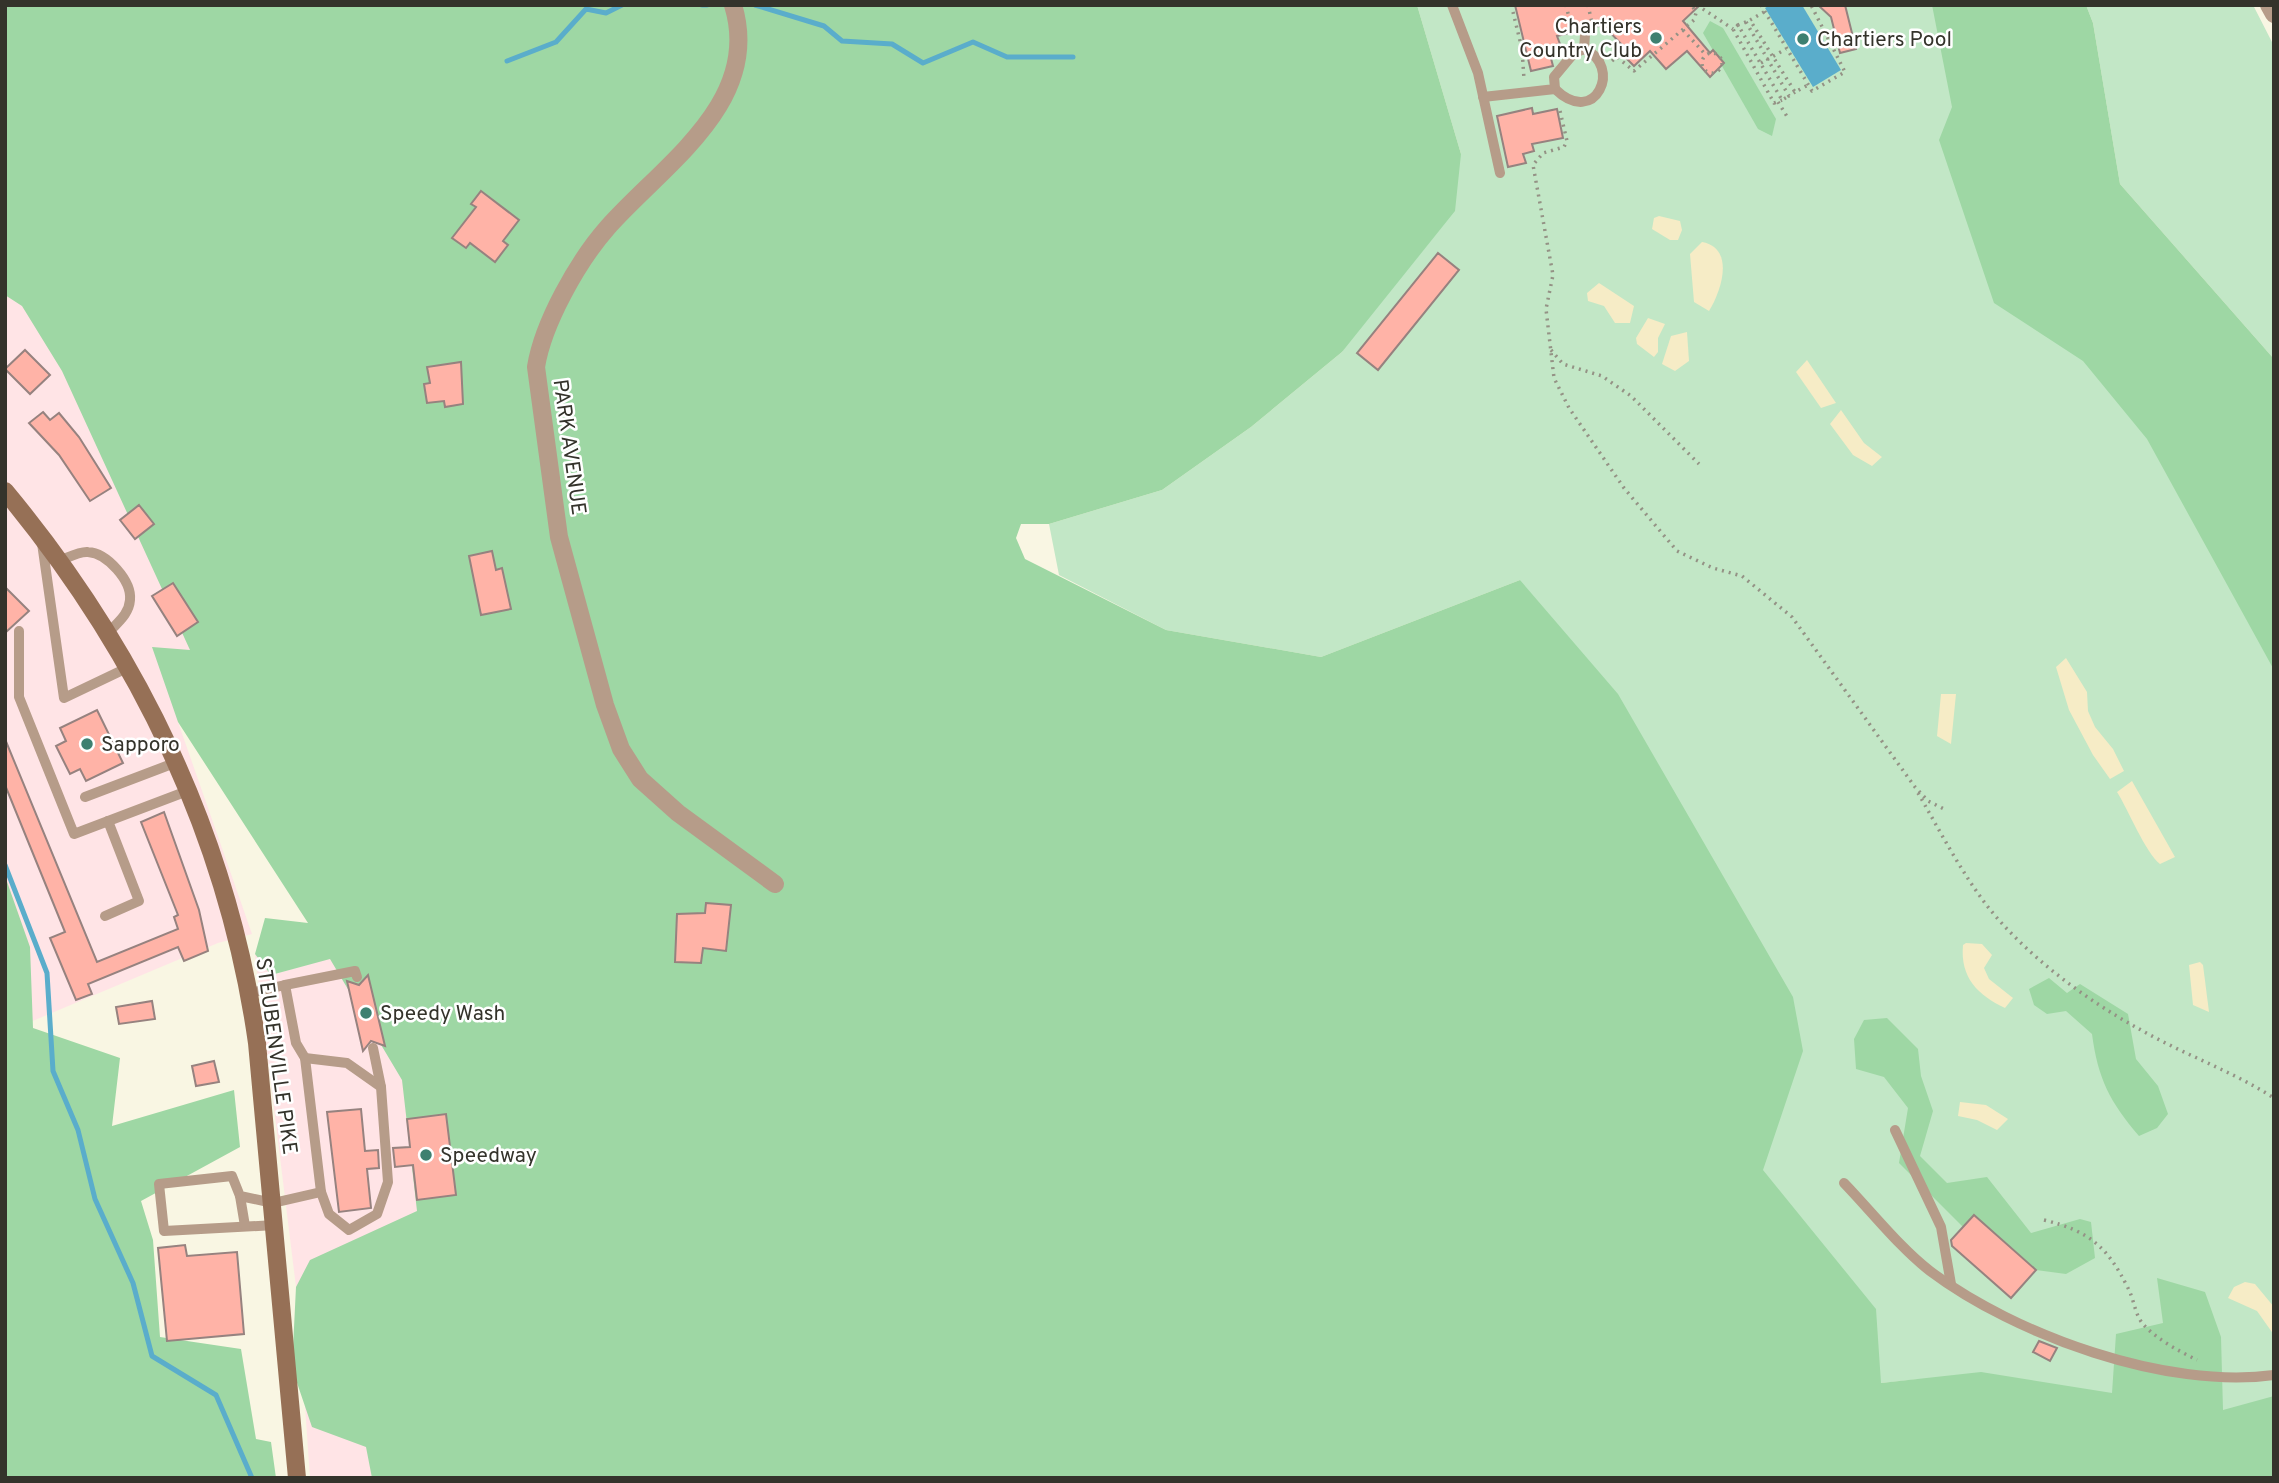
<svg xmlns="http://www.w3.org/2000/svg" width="2279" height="1483" viewBox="0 0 2279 1483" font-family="Overpass,sans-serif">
<rect width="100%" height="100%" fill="#f9f6e3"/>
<g fill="#ffe4e6">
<polygon points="5,256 252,663 178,722 252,934 218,943 16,1028 5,978"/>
<polygon points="366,948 470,1215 296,1287 255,954 271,975"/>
<polygon points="305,1406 368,1432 378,1478 310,1478"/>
</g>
<g fill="#c2e7c6">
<polygon points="1417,5 2042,5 2043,249 2274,510 2274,1425 1921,1379 1881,1383 1677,1121 1520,580 1321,657 1166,630 1059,575 1049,524 1162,490 1251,427 1342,352 1461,154"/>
<polygon points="2086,5 2253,5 2274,46 2274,359 2120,184 2093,23"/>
</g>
<g fill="#9ed7a4">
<polygon points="5,5 1417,5 1461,154 1455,211 1342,352 1251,427 1162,490 1049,524 1021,524 1016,538 1025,559 1166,630 1321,657 1520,580 1618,694 1793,997 1803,1051 1763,1170 1876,1309 1881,1383 1981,1372 2112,1393 2116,1334 2163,1323 2157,1278 2205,1292 2221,1337 2223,1410 2274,1396 2274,1478 372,1478 366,1447 312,1427 292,1368 296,1287 310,1260 417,1211 402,1080 330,959 271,975 255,954 265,918 308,923 178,722 152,647 190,650 62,371 22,306 5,295"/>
<polygon points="1932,5 2086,5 2093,23 2120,184 2274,359 2274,670 2147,439 2083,361 1994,303 1939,140 1952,107"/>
<polygon points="1710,21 1723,28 1776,119 1772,136 1758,129 1703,33"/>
<polygon points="5,876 30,947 33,1028 120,1058 112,1126 234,1090 240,1147 141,1201 153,1240 160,1337 241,1349 256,1439 271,1442 276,1478 5,1478"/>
<path d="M2049 978 2067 993 2080 984 2128 1014 2136 1059 2158 1086 2168 1114 2157 1128 2139 1136C2110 1102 2098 1079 2092 1034L2066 1011 2047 1014 2034 1005 2029 989Z"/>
<polygon points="1887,1018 1918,1049 1921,1076 1933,1111 1920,1156 1947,1183 1987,1177 2031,1233 2080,1219 2091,1222 2095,1258 2066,1274 2036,1270 1963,1227 1899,1163 1908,1108 1884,1077 1856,1069 1854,1039 1864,1020"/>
</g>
<g fill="#f6ecc6">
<polygon points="1659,216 1680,221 1682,230 1678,240 1670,240 1652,229 1654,218"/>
<path d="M1702 242C1735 248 1722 290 1709 311L1694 302 1690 254Z"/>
<polygon points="1599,283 1634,306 1630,323 1615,323 1604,306 1588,301 1587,293"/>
<polygon points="1648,318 1665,324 1658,338 1658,352 1654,357 1637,344 1636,338"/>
<polygon points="1687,332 1689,361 1675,371 1662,364 1671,336"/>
<polygon points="1807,360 1836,403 1821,408 1796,372"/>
<polygon points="1841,410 1864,443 1882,457 1872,466 1853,455 1830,424"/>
<polygon points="2066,658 2087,692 2088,711 2095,727 2113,749 2124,771 2110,779 2093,755 2069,710 2056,667"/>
<polygon points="1941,694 1956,694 1951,744 1937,736"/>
<path d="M2132 781 2175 857 2160 864C2145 852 2129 811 2117 792Z"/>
<path d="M1966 943 1982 944 1992 955 1984 968 1989 979 2013 998 2005 1008C1978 995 1960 978 1963 945Z"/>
<polygon points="2200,962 2203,965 2209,1012 2193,1005 2189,965"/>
<polygon points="1960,1102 1986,1105 2008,1119 1997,1130 1977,1120 1958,1116"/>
<polygon points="2245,1282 2255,1284 2274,1307 2274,1335 2257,1311 2228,1298 2234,1287"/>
</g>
<polygon fill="#5aadcb" points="1770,5 1802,5 1841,70 1813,87 1765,8"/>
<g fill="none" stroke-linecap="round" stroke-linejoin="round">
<g stroke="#5aadcb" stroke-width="5">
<polyline points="702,5 707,5"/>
<polyline points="755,5 824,26 842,41 892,44 923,63 973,42 1007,57 1073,57"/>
<polyline points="507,61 556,42 586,9 606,13 622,5"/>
<polyline points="5,865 47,973 53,1071 78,1130 95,1199 133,1283 152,1356 216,1395 252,1478"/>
</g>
</g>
<g fill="#ffb3a7" stroke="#96827f" stroke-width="2">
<polygon points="1515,5 1700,5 1683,21 1710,53 1713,50 1724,63 1710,77 1687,51 1666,69 1650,51 1634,66 1622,54 1626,49 1603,25 1557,36 1560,44 1548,47 1553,66 1531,71"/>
<polygon points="1818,5 1845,5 1856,49 1840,53 1831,17"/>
<polygon points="1532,108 1533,114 1557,109 1563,138 1532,144 1534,151 1523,154 1526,163 1508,167 1497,116"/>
<polygon points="481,191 519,220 503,241 508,245 495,262 470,243 466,248 452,238 476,207 471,204"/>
<polygon points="1438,253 1459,270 1378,370 1357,353"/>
<polygon points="25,350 50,375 30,394 5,369"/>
<polygon points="461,362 463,404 445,407 444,401 427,403 424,384 430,383 427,367"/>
<polygon points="43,412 50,420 59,413 79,437 111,488 90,501 59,455 29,423"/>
<polygon points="139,505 154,524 135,539 120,520"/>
<polygon points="492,551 496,570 502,568 511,609 481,615 469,556"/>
<polygon points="173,583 198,622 177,636 152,596"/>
<polygon points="5,587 29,611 5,633"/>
<polygon points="97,710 123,763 86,781 80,769 70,774 56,746 66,741 60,728"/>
<polygon points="5,739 97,962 178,929 174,917 178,915 141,822 164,812 199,910 208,951 184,961 178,947 88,984 92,994 76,1000 50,938 65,932 5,785"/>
<polygon points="706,903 731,905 726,951 703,948 701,963 675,962 677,914 705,913"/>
<polygon points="368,975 385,1046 371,1041 363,1051 347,981 359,985"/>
<polygon points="152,1001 155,1019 119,1024 116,1007"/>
<polygon points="214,1061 219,1082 196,1086 192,1066"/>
<polygon points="361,1109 365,1151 378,1150 379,1168 367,1169 371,1208 339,1212 327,1112"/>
<polygon points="446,1114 456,1195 417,1200 413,1165 395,1167 393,1148 410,1147 407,1119"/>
<polygon points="1974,1215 2036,1270 2011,1298 1952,1246 1951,1240"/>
<polygon points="185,1245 187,1256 237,1252 244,1334 167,1341 158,1248"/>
<polygon points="2039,1341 2057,1348 2050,1361 2033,1352"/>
</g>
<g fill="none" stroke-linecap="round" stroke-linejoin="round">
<g stroke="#949285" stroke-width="3.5" stroke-dasharray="2 5" stroke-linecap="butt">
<polyline points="1566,5 1572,30"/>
<polyline points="1588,5 1592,23"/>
<polyline points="1697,5 1733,29"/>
<polyline points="1761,5 1812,91 1845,72 1811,5"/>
<polyline points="1513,12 1522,49 1524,79"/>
<polyline points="1764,12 1750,20 1795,92 1808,85"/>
<polyline points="1746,22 1738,25 1782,100 1789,96"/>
<polyline points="1746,22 1789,96 1795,92"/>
<polyline points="1738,25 1733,29 1774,103 1782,100"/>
<polyline points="1683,30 1706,55"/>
<circle cx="1712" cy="63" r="10"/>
<polyline points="1612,61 1617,57 1634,71 1694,20 1696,13 1692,5"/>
<polyline points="1761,63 1786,49"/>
<polyline points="1778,102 1788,118"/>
<polyline points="1560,111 1567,141 1564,147 1543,153 1533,165 1553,275 1546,309 1554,378 1569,408 1624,488 1677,551 1713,568 1742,576 1792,617 1915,787 1928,801 1944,809"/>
<polyline points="1551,350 1563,364 1602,376 1631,396 1699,464"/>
<path d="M1918 793C1940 831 1961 872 1988 907 2027 956 2086 1000 2141 1030 2185 1055 2232 1071 2274 1098"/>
<path d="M2044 1220C2089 1231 2107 1246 2128 1288 2134 1299 2135 1315 2143 1324 2156 1339 2179 1351 2197 1360"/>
</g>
<g stroke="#b69c89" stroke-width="10">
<polyline points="1452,5 1478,73 1500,173"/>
<path d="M1555 89C1596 129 1623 65 1584 49"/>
<polyline points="1483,97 1555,89 1554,77 1574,53 1584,49 1585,35"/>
<polyline points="42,543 64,698 129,667"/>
<path d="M61 560C69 557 80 551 88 552 107 553 132 581 130 600 129 614 118 622 109 632"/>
<polyline points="19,631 19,697 74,834 190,790"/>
<polyline points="85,797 177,762"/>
<polyline points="105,916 139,901 108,821"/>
<polyline points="285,985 355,971 357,977"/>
<polyline points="250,993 285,985 296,1043 305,1058 321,1192 273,1203 240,1196 232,1176 159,1184 164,1231 275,1225"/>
<polyline points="373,1048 381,1087"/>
<polyline points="305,1058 347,1063 381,1087 388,1182 377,1214 349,1230 329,1214 321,1192"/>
<polyline points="1895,1130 1941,1227 1951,1284"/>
<path d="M1844 1183C1871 1211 1900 1248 1930 1271 2015 1335 2167 1390 2274 1375"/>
<polyline points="240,1196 245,1226"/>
</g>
<g stroke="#b69c89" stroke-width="18">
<path d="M733 5C763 102 664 164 608 227 578 261 543 323 536 367L559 537 605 705 621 749 640 779 678 813 775 884"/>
<polyline points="2269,5 2274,14"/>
</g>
<path stroke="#967056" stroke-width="18" d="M5 491C138 651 228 837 257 1043L297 1478"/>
</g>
<g fill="#3e8070" stroke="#fff" stroke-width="2.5">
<circle cx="1656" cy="38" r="7"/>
<circle cx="1803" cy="39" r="7"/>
<circle cx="87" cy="744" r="7"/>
<circle cx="366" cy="1013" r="7"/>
<circle cx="426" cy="1155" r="7"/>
</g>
<g text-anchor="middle" stroke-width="5" stroke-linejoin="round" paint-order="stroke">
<g font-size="21" fill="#34332b" stroke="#fff" text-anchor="start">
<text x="1642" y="33" text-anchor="end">Chartiers<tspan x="1642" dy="24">Country Club</tspan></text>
<text x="1817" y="46">Chartiers Pool</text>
<text x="101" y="751">Sapporo</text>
<text x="380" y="1020">Speedy Wash</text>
<text x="440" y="1162">Speedway</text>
</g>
<g font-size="21" fill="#34332b" stroke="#fff">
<text transform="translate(570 447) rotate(82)" y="7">PARK AVENUE</text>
<text transform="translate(277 1056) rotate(82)" y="7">STEUBENVILLE PIKE</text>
</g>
</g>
<rect width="2279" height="1483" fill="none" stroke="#34332b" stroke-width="14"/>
</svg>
